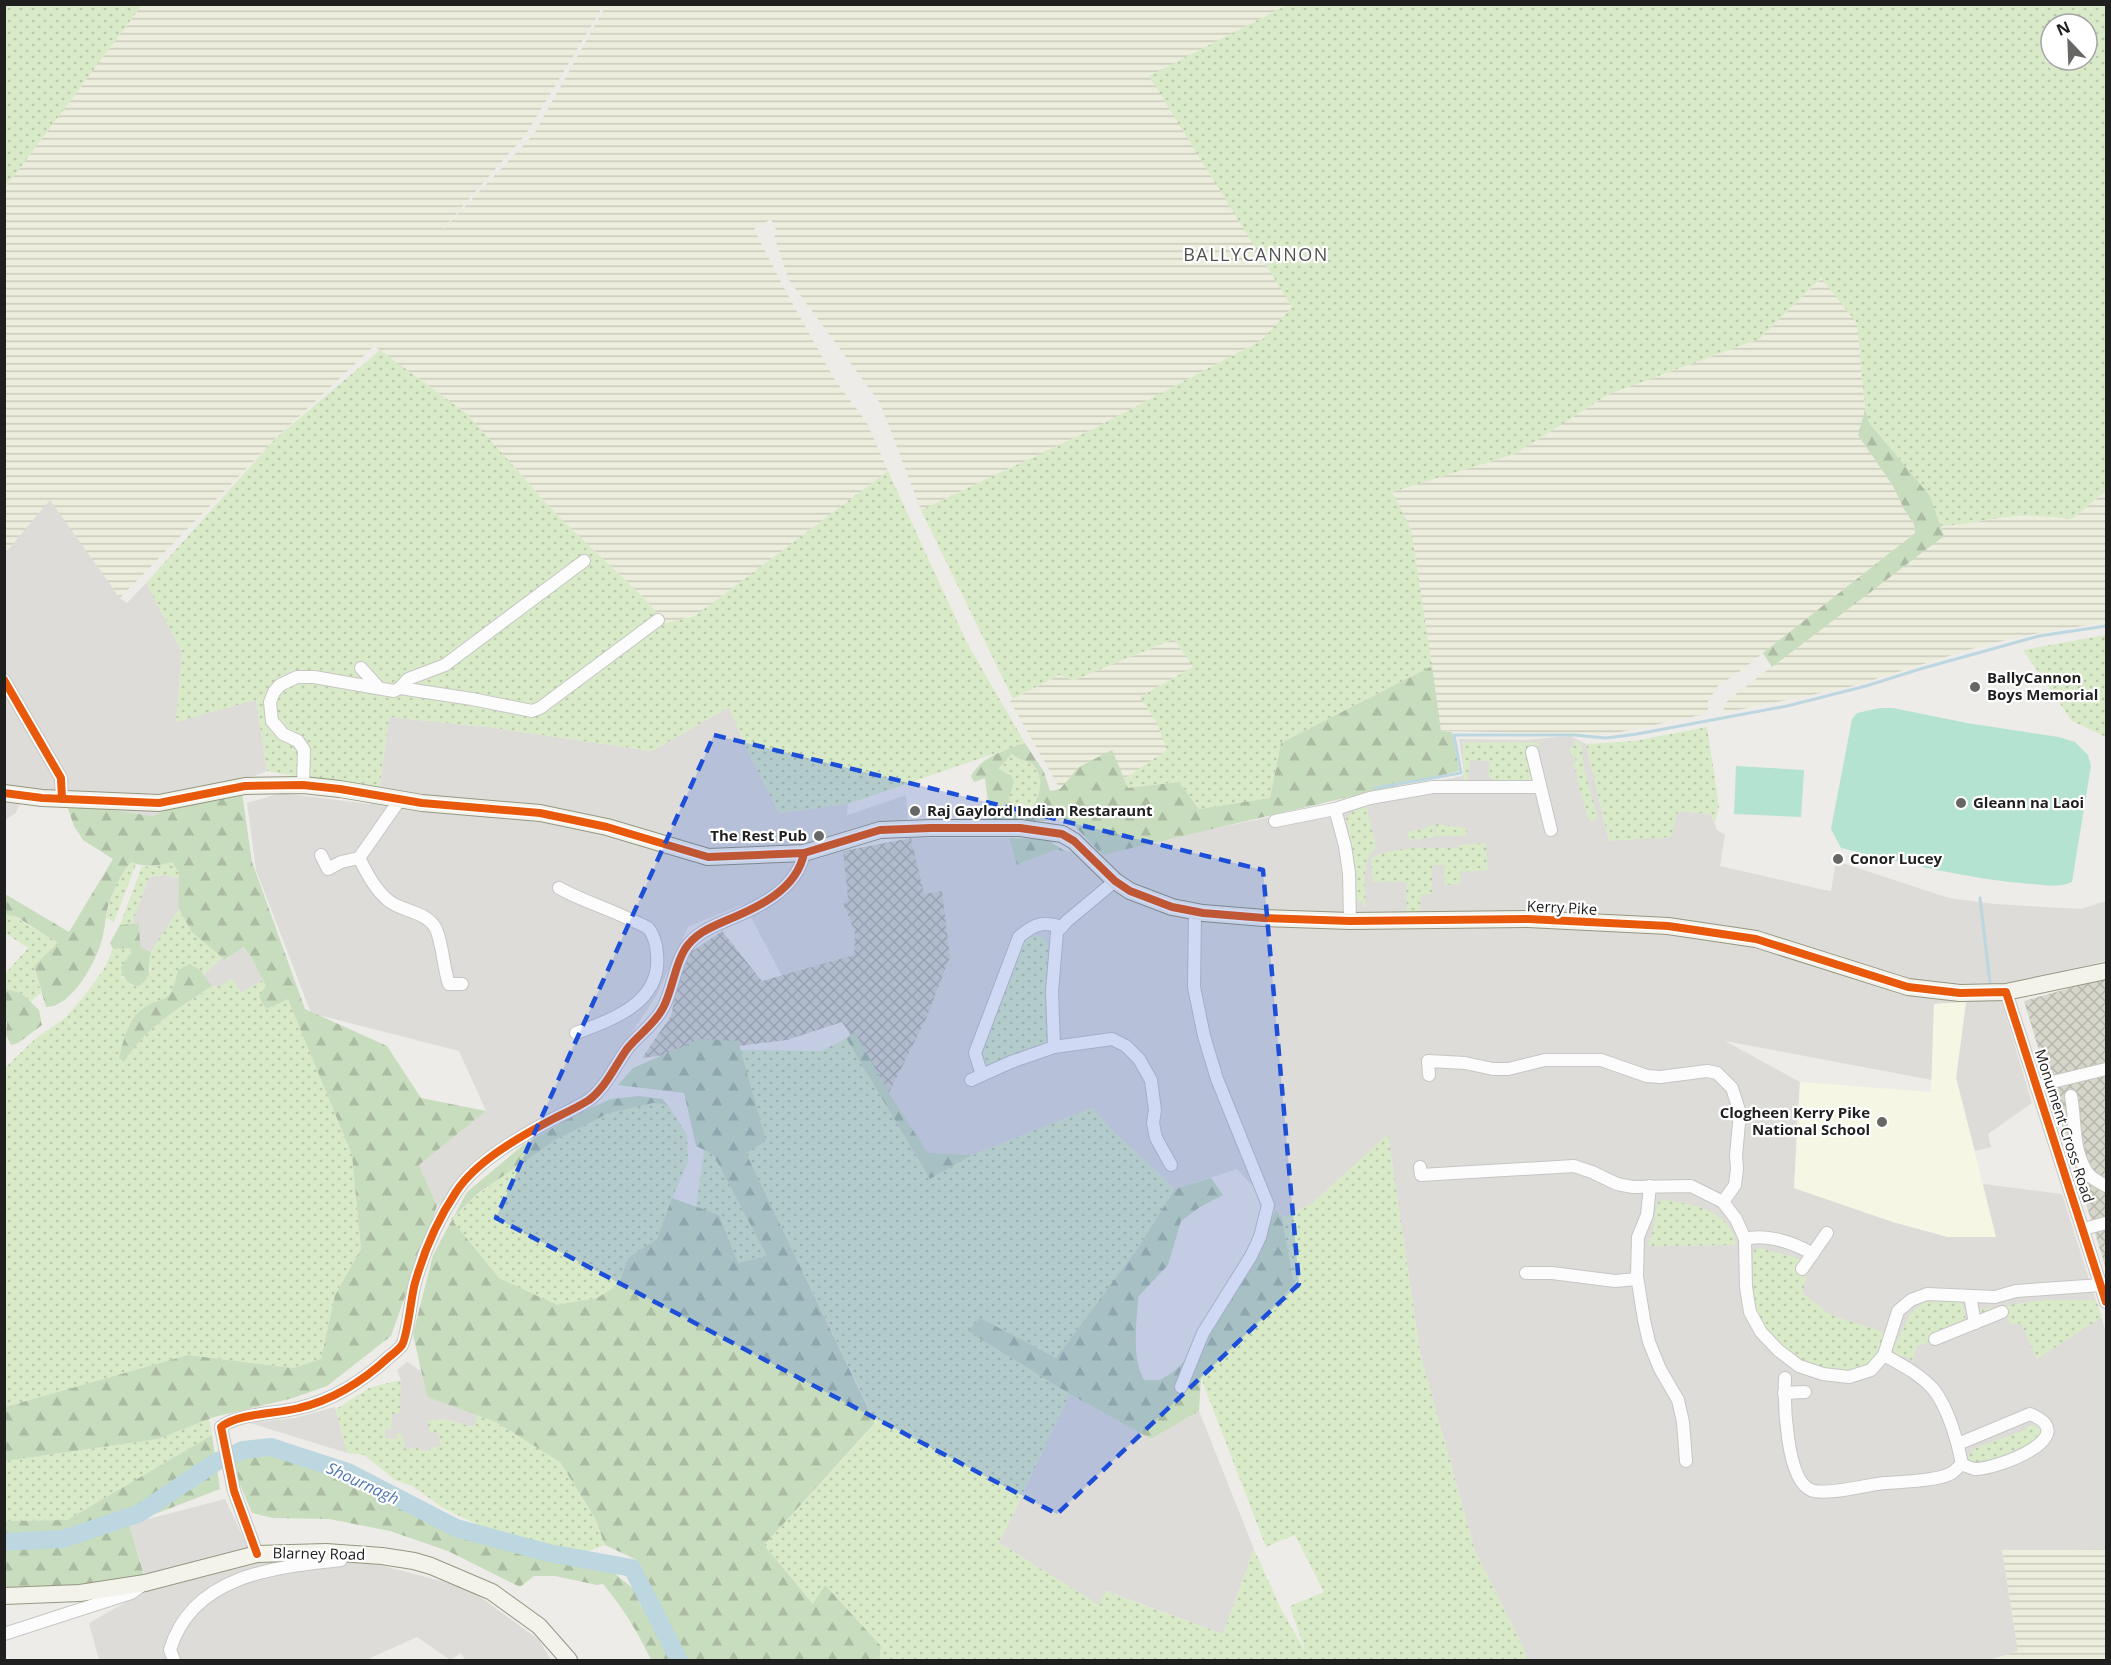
<svg xmlns="http://www.w3.org/2000/svg" width="2111" height="1665" viewBox="0 0 2111 1665" font-family="'Open Sans',sans-serif">
<defs>
<pattern id="construction-cross-hatch" width="8" height="8" patternUnits="userSpaceOnUse" patternTransform="scale(1.5)"><rect width="8" height="8" fill="#d6d6ca"/><path d="M0 0l8 8M0 8l8-8" fill="none" stroke="#b7b7ad"/></pattern>
<pattern id="farmland-rules" width="6" height="5" patternUnits="userSpaceOnUse" patternTransform="scale(1.5)"><rect width="6" height="5" fill="#eceddc"/><path d="M0 2.5h6" fill="none" stroke="#cacbbc"/></pattern>
<pattern id="grass-dots" width="8" height="8" patternUnits="userSpaceOnUse" patternTransform="scale(1.5)"><rect width="8" height="8" fill="#d9eac8"/><path d="M2 2h.1M6 6h.1" fill="none" stroke="#bac8ab" stroke-width="1.8" stroke-linecap="round"/></pattern>
<pattern id="forest-firs" width="22" height="20" patternUnits="userSpaceOnUse" patternTransform="scale(1.5)"><rect width="22" height="20" fill="#c8dcbe"/><path d="M5 1l3.5 6h-7zM16 11l3.5 6h-7z" fill="#abbca3"/></pattern>
</defs>
<rect width="100%" height="100%" fill="#eeece8"/>
<g fill="#dddcd9">
<polygon points="50,499 120,598 127,603 146,583 182,652 176,722 256,699 267,771 152,816 23,796 16,813 5,820 5,553"/>
<polygon points="729,707 748,752 779,813 848,804 843,851 848,900 843,905 855,932 854,955 782,976 744,904 688,927 657,995 588,1098 513,1141 437,1206 419,1165 486,1111 459,1051 311,1013 256,870 247,803 281,793 370,804 379,792 389,717 488,727 652,751"/>
<polygon points="1570,736 1586,744 1609,841 1678,811 1711,814 1717,830 1725,835 1720,866 1820,889 1831,891 1836,861 1949,898 1995,904 2081,909 2106,901 2106,961 1997,986 2032,1103 1988,1134 1991,1147 1975,1151 1956,1078 1966,1002 1934,1004 1932,1080 1725,1041 1800,1082 1794,1188 1893,1222 1948,1237 1995,1237 1983,1184 2062,1194 2106,1332 2106,1549 2002,1550 2018,1651 1990,1660 1527,1660 1523,1647 1475,1551 1420,1353 1388,1135 1313,1203 1282,1218 1237,1169 1175,1189 1111,1129 1092,1108 972,1155 928,1153 889,1093 926,1019 950,957 941,891 924,895 911,838 1009,838 1017,865 1055,850 1101,855 1175,837 1462,776 1464,773 1459,739 1525,740"/>
<polygon points="165,875 179,878 178,907 179,909 151,952 148,952 142,948 140,943 139,923 132,924 149,877"/>
<polygon points="242,947 250,955 263,980 241,993 212,986 204,975 222,957 226,960"/>
<polygon points="407,1362 421,1371 427,1397 478,1415 474,1427 443,1419 427,1421 439,1433 441,1447 431,1448 430,1451 422,1452 420,1448 405,1449 397,1439 385,1438 384,1429 392,1414 401,1380 397,1370"/>
<polygon points="1070,1394 1151,1439 1199,1411 1254,1549 1223,1634 1106,1591 1100,1606 999,1543"/>
<polygon points="335,1407 347,1453 250,1423 295,1418"/>
<polygon points="225,1499 255,1562 364,1561 468,1588 539,1640 551,1660 465,1660 461,1653 450,1660 417,1637 366,1660 99,1660 89,1623 149,1589 129,1524"/>
</g>
<polygon fill="#f6f6e4" points="1966,1002 1956,1078 1996,1237 1948,1237 1893,1222 1794,1188 1800,1082 1931,1092 1934,1004"/>
<g fill="#dcdbd9">
<polygon points="1470,760 1490,761 1488,776 1482,776 1468,783"/>
<polygon points="906,795 908,819 883,822 840,832 837,826 841,824 839,818"/>
</g>
<g fill="url(#construction-cross-hatch)">
<polygon points="911,838 924,894 942,891 950,957 926,1019 889,1093 842,1022 787,1040 642,1058 671,1016 678,981 691,952 722,931 762,981 854,955 855,932 843,904 848,900 843,851"/>
<polygon points="2106,978 2106,1269 2024,1001"/>
</g>
<g fill="url(#farmland-rules)">
<polygon points="142,5 604,5 526,134 434,239 534,134 606,5 1287,5 1149,76 1293,306 1262,340 1093,429 921,510 880,403 789,280 774,236 778,234 771,219 754,229 784,288 835,380 867,423 888,471 695,616 666,623 641,595 556,514 467,414 374,346 275,439 120,598 50,500 5,553 5,188"/>
<polygon points="1822,278 1857,323 1865,409 1858,435 1893,486 1904,509 1914,524 1915,533 1739,672 1718,686 1708,701 1708,710 1701,715 1611,734 1441,731 1411,529 1392,492 1515,454 1609,394 1759,339"/>
<polygon points="2106,491 2106,622 2022,636 1971,649 1850,687 1723,713 1725,703 1736,694 1944,536 1941,526 1956,525 2014,516 2042,515 2072,519"/>
<polygon points="1174,639 1193,667 1140,697 1157,723 1168,750 1124,779 1112,751 1079,767 1060,789 1010,701 1059,675 1074,680"/>
<polygon points="2106,1549 2106,1660 1990,1660 2018,1651 2002,1550"/>
</g>
<g fill="url(#grass-dots)" fill-rule="evenodd">
<polygon points="5,4 142,5 5,188 4,5"/>
<path d="M1287 5H2106V491L2072 519C2053 517 2035 515 2016 516 1991 518 1966 525 1941 526L1929 496 1869 423 1865 409 1857 323 1821 278 1759 339 1609 394 1515 454 1392 492 1411 529 1432 666 1281 743 1270 798 1199 809 1179 782 1128 788 1124 779 1167 750 1157 723 1140 697 1193 667 1174 639 1074 680 1059 675 1013 699 921 510 1093 429 1262 340 1292 307 1149 76ZM2051 24H2087V60H2051Z"/>
<polygon points="380,350 467,414 556,514 641,595 666,623 695,616 888,471 967,643 1025,743 848,804 779,813 748,752 729,707 652,751 488,727 389,717 379,792 267,771 256,700 176,722 182,652 146,583 275,439"/>
<polygon points="2106,635 2106,737 2072,721 2023,650"/>
<polygon points="1707,727 1719,806 1715,823 1711,814 1678,811 1671,837 1609,841 1586,744 1634,741"/>
<polygon points="1574,740 1581,743 1584,769 1598,819 1589,822 1577,780 1578,778 1573,764 1576,762 1575,756 1572,756 1569,748 1575,746"/>
<polygon points="1463,742 1538,742 1539,746 1535,748 1532,781 1528,784 1501,784 1488,776 1490,761 1470,760 1468,781 1464,782"/>
<path d="M1012 754C1017 761 1022 759 1029 762 1047 772 1041 800 1028 812L1016 807 1009 799 1010 790 997 769Z"/>
<path d="M1367 807 1376 847C1360 861 1366 889 1366 909L1361 901 1356 900 1355 868 1346 817 1355 810Z"/>
<polygon points="1436,824 1466,828 1467,836 1436,836"/>
<polygon points="1432,825 1434,825 1436,837 1409,840 1407,832 1421,829 1423,831 1423,828"/>
<path d="M1486 843 1488 870 1460 872 1461 884 1444 885V865H1432V894L1421 895 1420 914H1407L1406 882H1373L1371 859C1390 845 1435 848 1458 848V845Z"/>
<polygon points="172,861 179,872 179,878 165,875 149,877 132,924 120,925 142,866 150,867"/>
<path d="M131 862 136 864 114 922 106 918C110 898 117 878 131 862Z"/>
<path d="M179 909 222 957 204 975 201 971 178 970 173 992 166 1000 155 1003 139 1012 127 1030 124 1062C146 1027 179 1009 212 986L216 988 232 978 241 993 263 980 266 986 288 998 352 1155 361 1249 335 1295 321 1359 293 1368 188 1355 5 1407V1068L35 1039 66 1017 85 995 104 969 113 949 130 947 131 953 122 977 131 985 139 986 151 970 148 960 153 948Z"/>
<polygon points="8,913 59,943 34,966 41,993 30,1002 21,993 5,989 4,975 28,948 5,933 5,914"/>
<polygon points="1034,935 1043,937 1048,944 1046,998 1049,1027 1047,1041 1040,1049 986,1068 979,1059 1018,950 1025,941"/>
<polygon points="846,1038 930,1179 972,1155 1092,1108 1111,1129 1175,1189 1138,1248 1056,1358 981,1319 969,1331 1070,1394 999,1543 1099,1605 1105,1591 1223,1634 1254,1549 1281,1609 1305,1651 1290,1606 1324,1592 1295,1535 1266,1547 1201,1378 1294,1285 1282,1218 1313,1203 1388,1134 1420,1353 1475,1551 1523,1647 1527,1660 879,1660 881,1646 826,1586 814,1605 764,1545 876,1423 746,1153 740,1050 822,1051"/>
<path d="M653 1103 668 1105 687 1135 688 1162 672 1198 657 1239 628 1258 619 1284 597 1298 557 1306 499 1278 451 1219C496 1176 550 1138 608 1114 621 1108 638 1107 653 1103Z"/>
<polygon points="704,1150 713,1154 767,1256 738,1263 719,1215 696,1207"/>
<path d="M1664 1200C1694 1204 1731 1210 1736 1245L1648 1246 1654 1227 1657 1202Z"/>
<polygon points="1759,1248 1798,1258 1802,1263 1800,1273 1807,1278 1802,1293 1831,1315 1886,1333 1884,1343 1881,1343 1881,1349 1872,1366 1853,1375 1810,1367 1775,1343 1757,1316 1752,1299 1753,1251"/>
<polygon points="2045,1300 2092,1300 2097,1302 2102,1317 2037,1359 2021,1323 2011,1325 2004,1311 1980,1318 1977,1311 1982,1309"/>
<polygon points="1926,1302 1959,1302 1963,1305 1966,1316 1963,1321 1932,1333 1933,1341 1917,1346 1913,1361 1904,1356 1898,1357 1893,1354 1894,1347 1912,1311"/>
<polygon points="401,1380 400,1413 392,1414 392,1429 385,1429 385,1438 397,1439 396,1434 402,1433 405,1449 420,1448 422,1452 430,1451 430,1448 441,1446 439,1433 430,1432 427,1421 443,1419 474,1427 478,1415 496,1422 560,1462 595,1518 605,1545 585,1552 538,1542 483,1527 445,1509 412,1486 395,1480 364,1455 347,1453 336,1409 371,1387"/>
<polygon points="209,1419 212,1435 67,1520 5,1521 4,1461 158,1439"/>
<polygon points="2032,1425 2040,1429 2041,1437 2000,1462 1969,1463 1967,1459 1973,1449 2027,1429 2027,1427"/>
</g>
<g fill="url(#forest-firs)" fill-rule="evenodd">
<polygon points="1865,409 1869,423 1930,496 1944,536 1772,667 1763,653 1915,533 1914,524 1904,509 1893,486 1858,435"/>
<path d="M1432 666 1441 731 1452 732 1459 771 1102 855 1068 819 996 824 990 819 985 778 974 782 971 776C982 756 1005 750 1025 743L1044 772 1050 791 1060 789 1079 767 1112 750 1128 788 1179 782 1199 809 1270 798 1281 743ZM1012 754C1017 760 1022 759 1029 762 1047 772 1041 800 1028 812L1016 807 1009 799 1014 782 1011 776 998 769Z"/>
<path d="M242 793 252 862 305 1009 387 1046 421 1098 486 1111 419 1165 437 1206 391 1336 327 1386 293 1398 214 1417 158 1439 5 1461V1407L188 1355 293 1368 321 1359 335 1295 361 1249 352 1155 288 999 266 1009 259 996 266 986 250 955 243 947 225 960 192 932 178 907 179 872 172 862C156 866 147 868 131 862 122 872 116 885 111 898 105 911 106 926 102 939 97 961 71 1008 46 1007L34 966 58 943 17 917 5 914V894L69 932 113 859 83 840 74 826 66 803 152 816 197 798Z"/>
<polygon points="1009,838 1046,839 1065,851 1055,850 1017,865"/>
<path d="M139 923 140 943 142 948 151 952C146 967 155 974 139 986 128 985 123 979 121 967L131 953 130 948 113 949 110 943 120 925Z"/>
<path d="M190 964 201 971 212 986C178 1009 146 1027 124 1062L119 1058C123 1042 127 1022 140 1011 166 991 169 1010 178 970Z"/>
<polygon points="5,989 21,993 39,1010 42,1025 18,1043 11,1045 6,1035 7,1022 5,1020"/>
<polygon points="855,1032 889,1093 928,1153 972,1155 930,1179 846,1038"/>
<path d="M700 1039 738 1041 766 1141 746 1153 875 1423 764 1545 813 1604 825 1585 881 1646 879 1660H651C638 1632 623 1608 603 1584L597 1585 555 1576H534L520 1587 448 1551 390 1531 329 1519 273 1518 252 1513 235 1473 233 1459 260 1451 272 1452 294 1461 338 1473 457 1533 509 1548 614 1573 635 1590 641 1607 637 1560 605 1545 595 1518 560 1462 496 1422 427 1397 413 1334 433 1255 467 1192 523 1145 575 1115 611 1099 639 1096 662 1099 668 1105 653 1103 609 1113 557 1139 481 1191 451 1219 499 1278 557 1305 597 1298 619 1284 628 1258 657 1239 672 1198 719 1215 738 1263 767 1256 713 1154 696 1146 684 1093 618 1085 633 1068Z"/>
<path d="M1211 1178 1223 1195 1200 1207 1181 1221 1168 1265 1138 1297C1137 1323 1131 1357 1144 1380H1160L1173 1372 1201 1347 1227 1301 1258 1255 1275 1210 1282 1218 1294 1285 1201 1378 1199 1411 1151 1439 1070 1394 968 1331 980 1318 1056 1358 1138 1248 1175 1189Z"/>
<polygon points="212,1435 220,1489 129,1524 144,1575 78,1587 5,1591 5,1521 67,1520"/>
</g>
<g fill="#b5e3d1">
<path d="M1880 708H1893L1967 723 2059 737 2075 742 2088 755 2091 766 2072 882C2059 888 2045 885 2031 884 1967 879 1904 863 1841 848L1831 829 1852 719 1857 713Z"/>
<polygon points="1736,766 1804,770 1801,817 1734,814"/>
</g>
<g fill="none" stroke-linecap="round" stroke-linejoin="round">
<g stroke="#bdd7e0" stroke-width="3">
<polyline points="1375,788 1461,773 1454,735 1574,735 1606,738 1637,734 1787,706 1866,686 1920,669 2039,636 2106,626"/>
<polyline points="1980,898 1990,983"/>
</g>
<polyline stroke="#bdd7e0" stroke-width="18" points="4,1542 63,1539 140,1513 216,1462 243,1450 271,1447 348,1472 456,1528 549,1553 632,1568 679,1660"/>
<defs>
<g id="street">
<polyline points="361,668 379,688"/>
<polyline points="4,680 61,778 62,799"/>
<polyline points="400,688 408,679 445,665 584,561"/>
<polyline points="1532,752 1551,830"/>
<polyline points="303,785 304,750 298,741 283,734 272,721 270,702 274,692 280,685 297,677 314,677 394,691 400,688 472,699 532,711 540,708 658,620"/>
<path d="M401 798 359 858C367 873 375 890 389 901 403 912 427 911 436 929 443 945 443 967 449 984H462"/>
<polyline points="1335,809 1345,846 1349,873 1350,921"/>
<polyline points="1275,821 1335,809 1370,798 1433,787 1539,787"/>
<polyline points="321,855 328,869 341,862 359,858"/>
<polyline points="1115,881 1067,921 1057,932 1052,991 1054,1047 1112,1039 1126,1046 1139,1059 1151,1080 1155,1110 1153,1123 1156,1138 1171,1165"/>
<path d="M559 888C582 901 608 908 631 920 636 922 643 925 648 928 653 933 657 946 657 954 662 1002 614 1019 576 1033"/>
<polyline points="2006,992 2106,1302"/>
<path d="M982 1075 975 1053 1019 937C1034 924 1042 921 1062 927"/>
<polyline points="1429,1075 1428,1061 1465,1063 1493,1069 1508,1069 1545,1060 1601,1060 1647,1076 1660,1077 1707,1071 1717,1073 1732,1088 1740,1113 1736,1155 1737,1169 1735,1185 1723,1202"/>
<polyline points="971,1080 1011,1062 1054,1047"/>
<polyline points="2036,1086 2106,1069"/>
<path d="M2071 1096C2076 1121 2072 1149 2087 1172 2091 1179 2100 1182 2106 1186"/>
<polyline points="1420,1167 1421,1175 1574,1166 1592,1172 1617,1184 1633,1187 1691,1186 1723,1202 1736,1219 1745,1239 1746,1287 1750,1312 1761,1332 1778,1350 1799,1366 1823,1374 1849,1377 1871,1370 1884,1355 1898,1311 1911,1300 1927,1294 1995,1297 2016,1291 2101,1285"/>
<polyline points="1650,1186 1647,1215 1638,1237 1637,1276 1644,1320 1649,1342 1660,1369 1678,1400 1683,1422 1686,1461"/>
<polyline points="2083,1229 2106,1223"/>
<path d="M1745 1239C1765 1233 1795 1243 1813 1254"/>
<polyline points="1802,1269 1827,1233"/>
<polyline points="1526,1273 1552,1273 1615,1281 1637,1279"/>
<polyline points="1970,1296 1975,1323"/>
<polyline points="1935,1339 2002,1312"/>
<path d="M1785 1378C1784 1402 1786 1480 1811 1490 1825 1496 1866 1485 1884 1483 1901 1482 1938 1481 1952 1473 1955 1471 1958 1467 1962 1464 1958 1442 1948 1408 1934 1390 1920 1374 1902 1365 1884 1355"/>
<polyline points="1181,1387 1203,1333 1251,1256 1260,1237 1268,1205 1217,1079 1204,1036 1194,987 1195,911"/>
<polyline points="1784,1393 1805,1392"/>
<path d="M1958 1444 2030 1414C2084 1436 1998 1469 1975 1469 1970 1468 1966 1466 1962 1464"/>
<path d="M257 1554 234 1491 221 1427C238 1413 277 1414 299 1408 333 1400 363 1381 389 1357 393 1354 399 1349 402 1345 408 1335 411 1296 415 1283 424 1251 438 1219 456 1192 476 1161 521 1136 553 1119 565 1113 578 1107 589 1100 606 1087 615 1066 627 1049 638 1035 654 1025 663 1008 673 989 674 967 685 949 695 934 709 928 725 921 757 908 797 890 804 853"/>
<polyline points="4,1634 131,1593 141,1586"/>
<path d="M174 1660 170 1650C192 1575 275 1567 341 1560V1553"/>
</g>
<g id="secondary">
<polyline points="4,793 42,798 159,803 245,786 303,785 340,789 422,803 540,813 607,827 708,857 804,853 880,830 931,828 1020,828 1062,834 1074,841 1115,881 1130,891 1172,907 1203,913 1264,918 1350,921 1528,919 1668,926 1756,939 1908,987 1960,993 2006,992 2106,971"/>
<polyline points="4,1596 80,1593 145,1583 257,1554 326,1552 382,1556 414,1561 431,1566 492,1592 539,1626 569,1660"/>
</g>
</defs>
<use href="#street" stroke="#c6c6c4" stroke-width="14"/>
<use href="#secondary" stroke="#949780" stroke-width="18"/>
<use href="#street" stroke="#fcfcfc" stroke-width="12"/>
<use href="#secondary" stroke="#f3f3eb" stroke-width="16"/>
<defs>
<g id="cycleway">
<polyline points="4,680 61,778 62,799"/>
<polyline points="4,793 42,798 159,803 245,786 303,785 340,789 422,803 540,813 607,827 708,857 804,853 880,830 931,828 1020,828 1062,834 1074,841 1115,881 1130,891 1172,907 1203,913 1264,918 1350,921 1528,919 1668,926 1756,939 1908,987 1960,993 2006,992 2106,1302"/>
<path d="M257 1554 234 1491 221 1427C238 1413 277 1414 299 1408 333 1400 363 1381 389 1357 393 1354 399 1349 402 1345 408 1335 411 1296 415 1283 424 1251 438 1219 456 1192 476 1161 521 1136 553 1119 565 1113 578 1107 589 1100 606 1087 615 1066 627 1049 638 1035 654 1025 663 1008 673 989 674 967 685 949 695 934 709 928 725 921 757 908 797 890 804 853"/>
</g>
</defs>
<use href="#cycleway" stroke="#fff" stroke-width="11"/>
<use href="#cycleway" stroke="#e8590c" stroke-width="8"/>
</g>
<path fill="#1d4ed8" fill-opacity="0.2" stroke="#1d4ed8" stroke-width="4.5" stroke-dasharray="12 8" stroke-linejoin="round" d="M714 735 1263 870 1299 1284 1057 1514 496 1218Z"/>
<g fill="#676765" stroke="#fff" stroke-width="2">
<circle cx="1975" cy="687" r="6"/>
<circle cx="1961" cy="803" r="6"/>
<circle cx="915" cy="811" r="6"/>
<circle cx="819" cy="836" r="6"/>
<circle cx="1838" cy="859" r="6"/>
<circle cx="1882" cy="1122" r="6"/>
</g>
<g text-anchor="middle" stroke-width="4.5" stroke-linejoin="round" paint-order="stroke">
<g font-size="15" font-weight="bold" fill="#1f1f1f" stroke="#fff" text-anchor="start">
<text x="1987" y="683">BallyCannon<tspan x="1987" dy="17">Boys Memorial</tspan></text>
<text x="1973" y="808">Gleann na Laoi</text>
<text x="927" y="816">Raj Gaylord Indian Restaraunt</text>
<text x="807" y="841" text-anchor="end">The Rest Pub</text>
<text x="1850" y="864">Conor Lucey</text>
<text x="1870" y="1118" text-anchor="end">Clogheen Kerry Pike<tspan x="1870" dy="17">National School</tspan></text>
</g>
<g font-size="15" fill="#1f1f1f" stroke="#fff">
<text transform="translate(1562 908) rotate(3)" y="5">Kerry Pike</text>
<text transform="translate(2064 1126) rotate(72)" y="5">Monument Cross Road</text>
<text transform="translate(319 1554) rotate(1)" y="5">Blarney Road</text>
</g>
<g font-size="16" font-style="italic" fill="#4e79ad" stroke="#fff">
<text transform="translate(363 1483) rotate(25)" y="6">Shournagh</text>
</g>
<g font-size="18" letter-spacing="1.5" fill="#525252" stroke="#fff">
<text x="1256" y="261">BALLYCANNON</text>
</g>
</g>
<rect width="2111" height="1665" fill="none" stroke="#1f1f1f" stroke-width="12"/>
<g transform="translate(2069 42) rotate(337)"><circle r="28" fill="#ffffff" stroke="#a5a5a5" stroke-width="1.5"/>
<path d="M0-4.5L10 22L0 15L-10 22Z" fill="#676765"/>
<text y="-9" font-size="16" font-weight="bold" text-anchor="middle" fill="#1f1f1f">N</text>
</g>
</svg>
